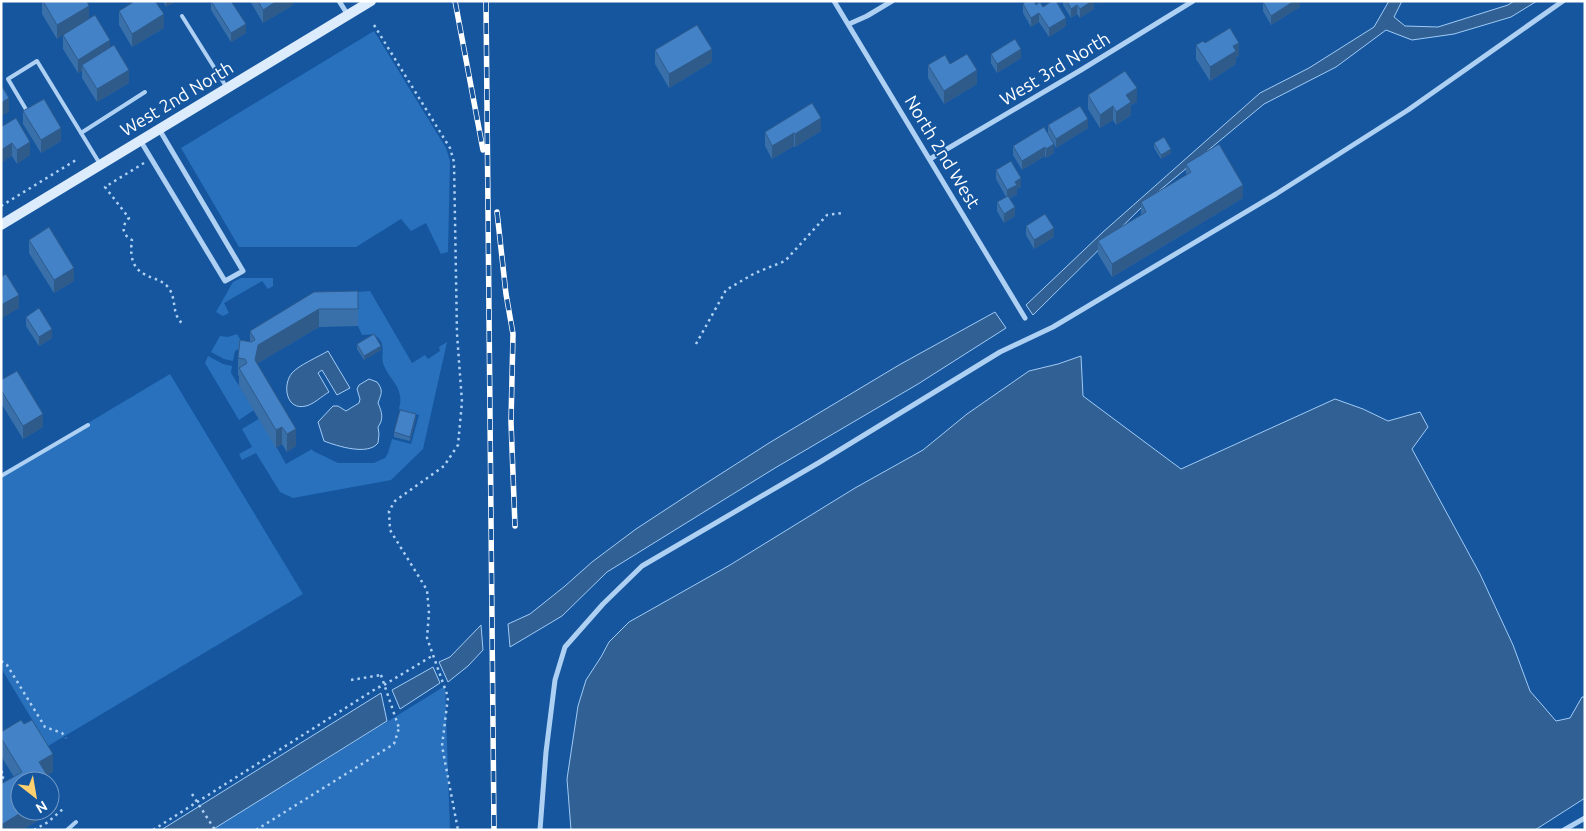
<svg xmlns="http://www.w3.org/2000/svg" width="1586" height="831" viewBox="0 0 1586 831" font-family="Ubuntu,sans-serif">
<rect width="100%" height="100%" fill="#15569f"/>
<g fill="#2971bd">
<polygon points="374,31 446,148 450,161 448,252 441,254 426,223 411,231 401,219 356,247 239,247 181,148"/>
<polygon points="241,278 273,278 273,286 268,289 262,281 224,303 229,313 223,316 216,312 233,282"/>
<path d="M370 291 412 363 425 355 428 359 440 351 439 347 447 342 423 449 391 480 293 498 280 492 256 453 242 460 239 454 252 447 242 429 260 418 286 464 312 449 313 451 338 463H374L385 458 388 453 392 439 411 444 419 415 399 409C405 386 389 381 383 363 381 353 386 344 377 337 373 333 367 335 362 335L358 326 357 292Z"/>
<polygon points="237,334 244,346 235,351 233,361 224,359 211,352 220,336 228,337"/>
<polygon points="208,356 223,364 232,366 231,373 254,410 239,420 205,363"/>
<polygon points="170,374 303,594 48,746 1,668 1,475"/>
<polygon points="445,686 450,830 212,830"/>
</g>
<g fill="#316094" stroke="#a0cbf6">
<polygon points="1389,1 1402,1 1394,17 1405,26 1438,27 1508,5 1514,1 1537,1 1511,17 1454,34 1412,40 1386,30 1336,67 1264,104 1153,196 1033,315 1026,305 1103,232 1260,93 1309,68 1374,27"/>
<polygon points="995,312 1006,328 918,384 775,468 607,572 562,616 510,647 508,624 530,614 565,586 592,562 636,529 694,491 769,443 899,365"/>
<path d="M328 351 350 388 337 395 322 370 318 373 329 392C322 396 314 404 306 406 286 411 282 385 292 373 299 365 318 357 328 351Z"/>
<polygon points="1081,356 1083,396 1181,469 1335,399 1363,409 1388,421 1420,412 1428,427 1412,449 1480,574 1513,645 1530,691 1556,721 1570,718 1582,697 1585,697 1585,798 1535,830 571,830 567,779 578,706 586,680 601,657 609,642 629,622 730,565 855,488 923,450 967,414 1029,371 1058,364"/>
<path d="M369 379 377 382C384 391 381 394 378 403 382 412 384 419 378 427L379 434 378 443C368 456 337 446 324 441L318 422 333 406H338L346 411 359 403 360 399 357 389 359 385Z"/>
<polygon points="481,625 483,650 468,666 448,682 439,662 450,657"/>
<polygon points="433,667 440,683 400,709 392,690"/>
<polygon points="381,693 387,721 212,830 161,830"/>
</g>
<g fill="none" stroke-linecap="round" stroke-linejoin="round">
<g stroke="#aed0f3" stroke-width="2.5" stroke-dasharray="2.5 4" stroke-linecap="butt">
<polyline points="374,25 450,148 454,162 457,334 462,402 458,445 444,466 395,501 389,511 390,530 427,590 429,613 427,638 448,697 442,746 458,830"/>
<path d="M144 163 105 187 129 218C121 226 122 235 132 240 130 253 131 267 144 274 152 279 161 279 168 287 178 300 170 314 184 325"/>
<polyline points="1,206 76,160"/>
<polyline points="696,344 726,290 755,273 785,261 827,215 842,213"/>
<polyline points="1,661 7,665 45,727 62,733 66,738"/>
<polyline points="351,680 381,675"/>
<polyline points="1,771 4,775 1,782"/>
<polyline points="192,794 215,830"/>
<polyline points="34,830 48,822 64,808"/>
<polyline points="153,830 377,688 384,685 432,656"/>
<polyline points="256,830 394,744 399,728"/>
</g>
<g stroke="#aed0f3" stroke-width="4">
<polyline points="182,16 227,88"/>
<polyline points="27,111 8,79 37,61 100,164"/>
<polyline points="81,133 145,92"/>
<polyline points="1,476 88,425"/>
<polyline points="67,830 76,822"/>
</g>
<g stroke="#aed0f3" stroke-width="5">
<polyline points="339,1 348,15"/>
<polyline points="834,1 1025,318"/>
<polyline points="849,24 867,16 892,1"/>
<polyline points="140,140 225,281 243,271 159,129"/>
<polyline points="930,159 1081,70 1193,1"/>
<polyline points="540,830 546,752 555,680 565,647 603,604 642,566 820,462 1000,352 1053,327 1276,194 1408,110 1563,1"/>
<polyline points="1564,830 1585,818"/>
</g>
<polyline stroke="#ddecfd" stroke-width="10" points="1,225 371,1"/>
<defs>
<g id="rail">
<polyline points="455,1 483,150"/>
<polyline points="486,1 494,830"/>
<polyline points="497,212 506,294 513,334 511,422 515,526"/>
</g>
</defs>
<use href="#rail" stroke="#fff" stroke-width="5.5"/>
<use href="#rail" stroke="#15569f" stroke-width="4" stroke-dasharray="11" stroke-linecap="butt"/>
<polyline stroke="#aed0f3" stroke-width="2.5" stroke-dasharray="2.5 4" stroke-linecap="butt" points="381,675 399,728"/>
</g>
<g fill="#3a70aa">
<polygon points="42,1 87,1 57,39 42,14"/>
<polygon points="163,1 176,1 166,7"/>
<polygon points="211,1 246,33 231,42 211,10"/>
<polygon points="250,1 293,1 293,5 263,23"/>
<polygon points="1063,1 1094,1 1094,9 1080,18 1077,14 1071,18 1063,5"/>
<polygon points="1300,1 1300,7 1271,25 1263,11 1263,2"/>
<polygon points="1023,4 1036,5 1043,7 1066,26 1049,37 1039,22 1031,27 1023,13"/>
<polygon points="119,11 164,28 132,47 119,25"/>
<polygon points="63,35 110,47 129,83 97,102 82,78 82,71 78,73 63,49"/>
<polygon points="1205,43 1239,56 1236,57 1236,64 1210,81 1196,59 1196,45"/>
<polygon points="655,50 712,62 669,88 655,64"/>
<polygon points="991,54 1021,58 997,73 991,63"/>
<polygon points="928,65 977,84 944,104 928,78"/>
<polygon points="1088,95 1137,102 1131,105 1131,115 1116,125 1113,120 1100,128 1088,109"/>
<polygon points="23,111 61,141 41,153 23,124"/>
<polygon points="1048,125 1088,128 1056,148 1053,142 1054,153 1046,158 1045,156 1022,170 1013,155 1013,146 1048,134"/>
<polygon points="1,127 30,155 17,164 12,156"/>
<polygon points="821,131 795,147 794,146 772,159 765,146 765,132"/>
<polygon points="1154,143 1171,153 1161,159 1154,148"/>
<polygon points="1186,164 1243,198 1112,277 1098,254 1098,241 1141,215 1141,202 1186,175"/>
<polygon points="996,170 1021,187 1017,189 1017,194 1010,198 1015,216 1004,223 997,211 997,202 1006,197 996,179"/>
<polygon points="1026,226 1054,237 1034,249 1026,235"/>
<polygon points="29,240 74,281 54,293 29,253"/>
<polygon points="358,291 358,326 319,327 258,363 258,364 296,446 287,452 282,444 276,448 239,386 239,376 238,375 238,358 250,342 250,331"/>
<polygon points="26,317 52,338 39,346 26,326"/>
<polygon points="357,344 381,350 364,360 357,349"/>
<polygon points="1,380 43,427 23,439 1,403"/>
<polygon points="416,418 410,441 394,437 394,432"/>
<polygon points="1,732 53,772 47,775 57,809 22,830 1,830 14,777 1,756"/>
</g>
<g fill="#2f5b8b">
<polygon points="166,1 176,1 166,7"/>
<polygon points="277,1 293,1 293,5 263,23 263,10"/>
<polygon points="1092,1 1094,1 1094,9 1080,18 1080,9"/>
<polygon points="1101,1 1107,1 1101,4"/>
<polygon points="1294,1 1300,1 1300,7 1271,25 1271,16"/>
<polygon points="1077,5 1077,14 1071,18 1071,9"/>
<polygon points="89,6 89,19 57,39 57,25"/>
<polygon points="1039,13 1039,22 1031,27 1031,18"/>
<polygon points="164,14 164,28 132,47 132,34"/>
<polygon points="1066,18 1066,26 1049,37 1049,28"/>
<polygon points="246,24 246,33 231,42 231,33"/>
<polygon points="110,40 110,53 82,65 82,71 78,73 78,60"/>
<polygon points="1239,43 1239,56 1236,57 1236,64 1210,81 1210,67 1233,46"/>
<polygon points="712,49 712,62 669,88 669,74"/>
<polygon points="1021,49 1021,58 997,73 997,64"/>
<polygon points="129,70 129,83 97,102 97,89"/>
<polygon points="977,70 977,84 944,104 944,91"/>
<polygon points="1137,88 1137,102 1131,105 1131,115 1116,125 1116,112 1126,95"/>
<polygon points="9,98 9,112 1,116 1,103"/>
<polygon points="1113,106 1113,120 1100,128 1100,115"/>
<polygon points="821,118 821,131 795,147 795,134"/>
<polygon points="1088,119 1088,128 1056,148 1056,139"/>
<polygon points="61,128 61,141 41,153 41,140"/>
<polygon points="794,133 794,146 772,159 772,146"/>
<polygon points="30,142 30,155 17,164 17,150"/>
<polygon points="12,143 12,156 1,163 1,150"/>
<polygon points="1054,144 1054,153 1046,158 1046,149"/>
<polygon points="1045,147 1045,156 1022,170 1022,161"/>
<polygon points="1171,149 1171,153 1161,159 1161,155"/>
<polygon points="1021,178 1021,187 1017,189 1017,194 1007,199 1007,190 1015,182"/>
<polygon points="1243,185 1243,198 1112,277 1112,264"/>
<polygon points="1015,207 1015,216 1004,223 1004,214"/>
<polygon points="1054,228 1054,237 1034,249 1034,240"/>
<polygon points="74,268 74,281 54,293 54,280"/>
<polygon points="19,295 19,308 1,319 1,305"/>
<polygon points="319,309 319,327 258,363 255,377 255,360 258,345"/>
<polygon points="52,329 52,338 39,346 39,337"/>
<polygon points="381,346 381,350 364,360 364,356"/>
<polygon points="43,414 43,427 23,439 23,426"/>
<polygon points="416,414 416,418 410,441 410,437"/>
<polygon points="282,427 282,444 276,448 276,430"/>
<polygon points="296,429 296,446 287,452 287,434"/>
<polygon points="53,754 53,772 39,780 39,762"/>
<polygon points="57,791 57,809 22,830 1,830 1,825 24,811 50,811 50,796"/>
</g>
<g fill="#4382c6" stroke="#2f5b8b">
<polygon points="43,1 87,1 89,6 57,25"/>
<polygon points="135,1 155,1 164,14 132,34 119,11"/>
<polygon points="211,1 231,1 246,24 231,33"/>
<polygon points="258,1 277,1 263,10"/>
<polygon points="1026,1 1034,1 1036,5 1040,2 1043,7 1052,1 1056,1 1066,18 1049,28 1039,13 1031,18 1023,4"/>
<polygon points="1067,1 1092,1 1080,9 1077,5 1071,9"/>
<polygon points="1264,1 1294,1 1271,16 1263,2"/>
<polygon points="95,15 110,40 78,60 63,35"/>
<polygon points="697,25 712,49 669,74 655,50"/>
<polygon points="1230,28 1239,43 1233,46 1236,51 1210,67 1196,45 1203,41 1205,43"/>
<polygon points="1015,39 1021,49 997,64 991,54"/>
<polygon points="114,45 129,70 97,89 82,65"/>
<polygon points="967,54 977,70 944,91 928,65 945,55 950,64"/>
<polygon points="1125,71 1137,88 1126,95 1131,102 1116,112 1113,106 1100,115 1088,95"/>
<polygon points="1,85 9,98 1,103"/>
<polygon points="44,99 61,128 41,140 23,111"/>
<polygon points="812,103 821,118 795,134 794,133 772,146 765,132"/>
<polygon points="1080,106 1088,119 1056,139 1048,125"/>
<polygon points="16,118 30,142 17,150 12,143 1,150 1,127"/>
<polygon points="1044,127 1054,144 1046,149 1045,147 1022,161 1013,146"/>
<polygon points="1164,137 1171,149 1161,155 1154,143"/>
<polygon points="1219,144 1243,185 1112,264 1098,241 1146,212 1141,202 1191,172 1186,164"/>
<polygon points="1011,161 1021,178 1015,182 1017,185 1007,190 996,170"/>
<polygon points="1008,196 1015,207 1004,214 997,202"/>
<polygon points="1045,214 1054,228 1034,240 1026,226"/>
<polygon points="49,227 74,268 54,280 29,240"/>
<polygon points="6,274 19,295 1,305 1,277"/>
<polygon points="358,291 358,309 319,309 258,345 255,360 296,429 287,434 282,427 276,430 239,368 247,363 245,359 238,358 240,340 251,342 255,340 250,331 314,292"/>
<polygon points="39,308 52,329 39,337 26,317"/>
<polygon points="374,334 381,346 364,356 357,344"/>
<polygon points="17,371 43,414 23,426 1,390 1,380"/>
<polygon points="400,410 416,414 410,437 394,432"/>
<polygon points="21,720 24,724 32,720 53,754 39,762 57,791 50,796 50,781 20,781 20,811 24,811 1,825 1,784 22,772 1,738 1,732"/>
</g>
<g text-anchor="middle" stroke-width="4" stroke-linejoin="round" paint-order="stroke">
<g font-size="18" fill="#fff" stroke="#15569f">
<text transform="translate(1055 69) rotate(-31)" y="6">West 3rd North</text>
<text transform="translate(177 99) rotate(-31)" y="6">West 2nd North</text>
<text transform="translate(942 152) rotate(59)" y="6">North 2nd West</text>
</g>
</g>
<rect width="1586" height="831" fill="none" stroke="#ffffff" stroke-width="5"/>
<g transform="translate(35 796) rotate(149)"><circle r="24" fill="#15569f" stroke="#739ac5"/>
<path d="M0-4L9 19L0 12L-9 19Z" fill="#ffd070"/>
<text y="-8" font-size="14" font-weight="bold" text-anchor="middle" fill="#ffffff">N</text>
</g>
</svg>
